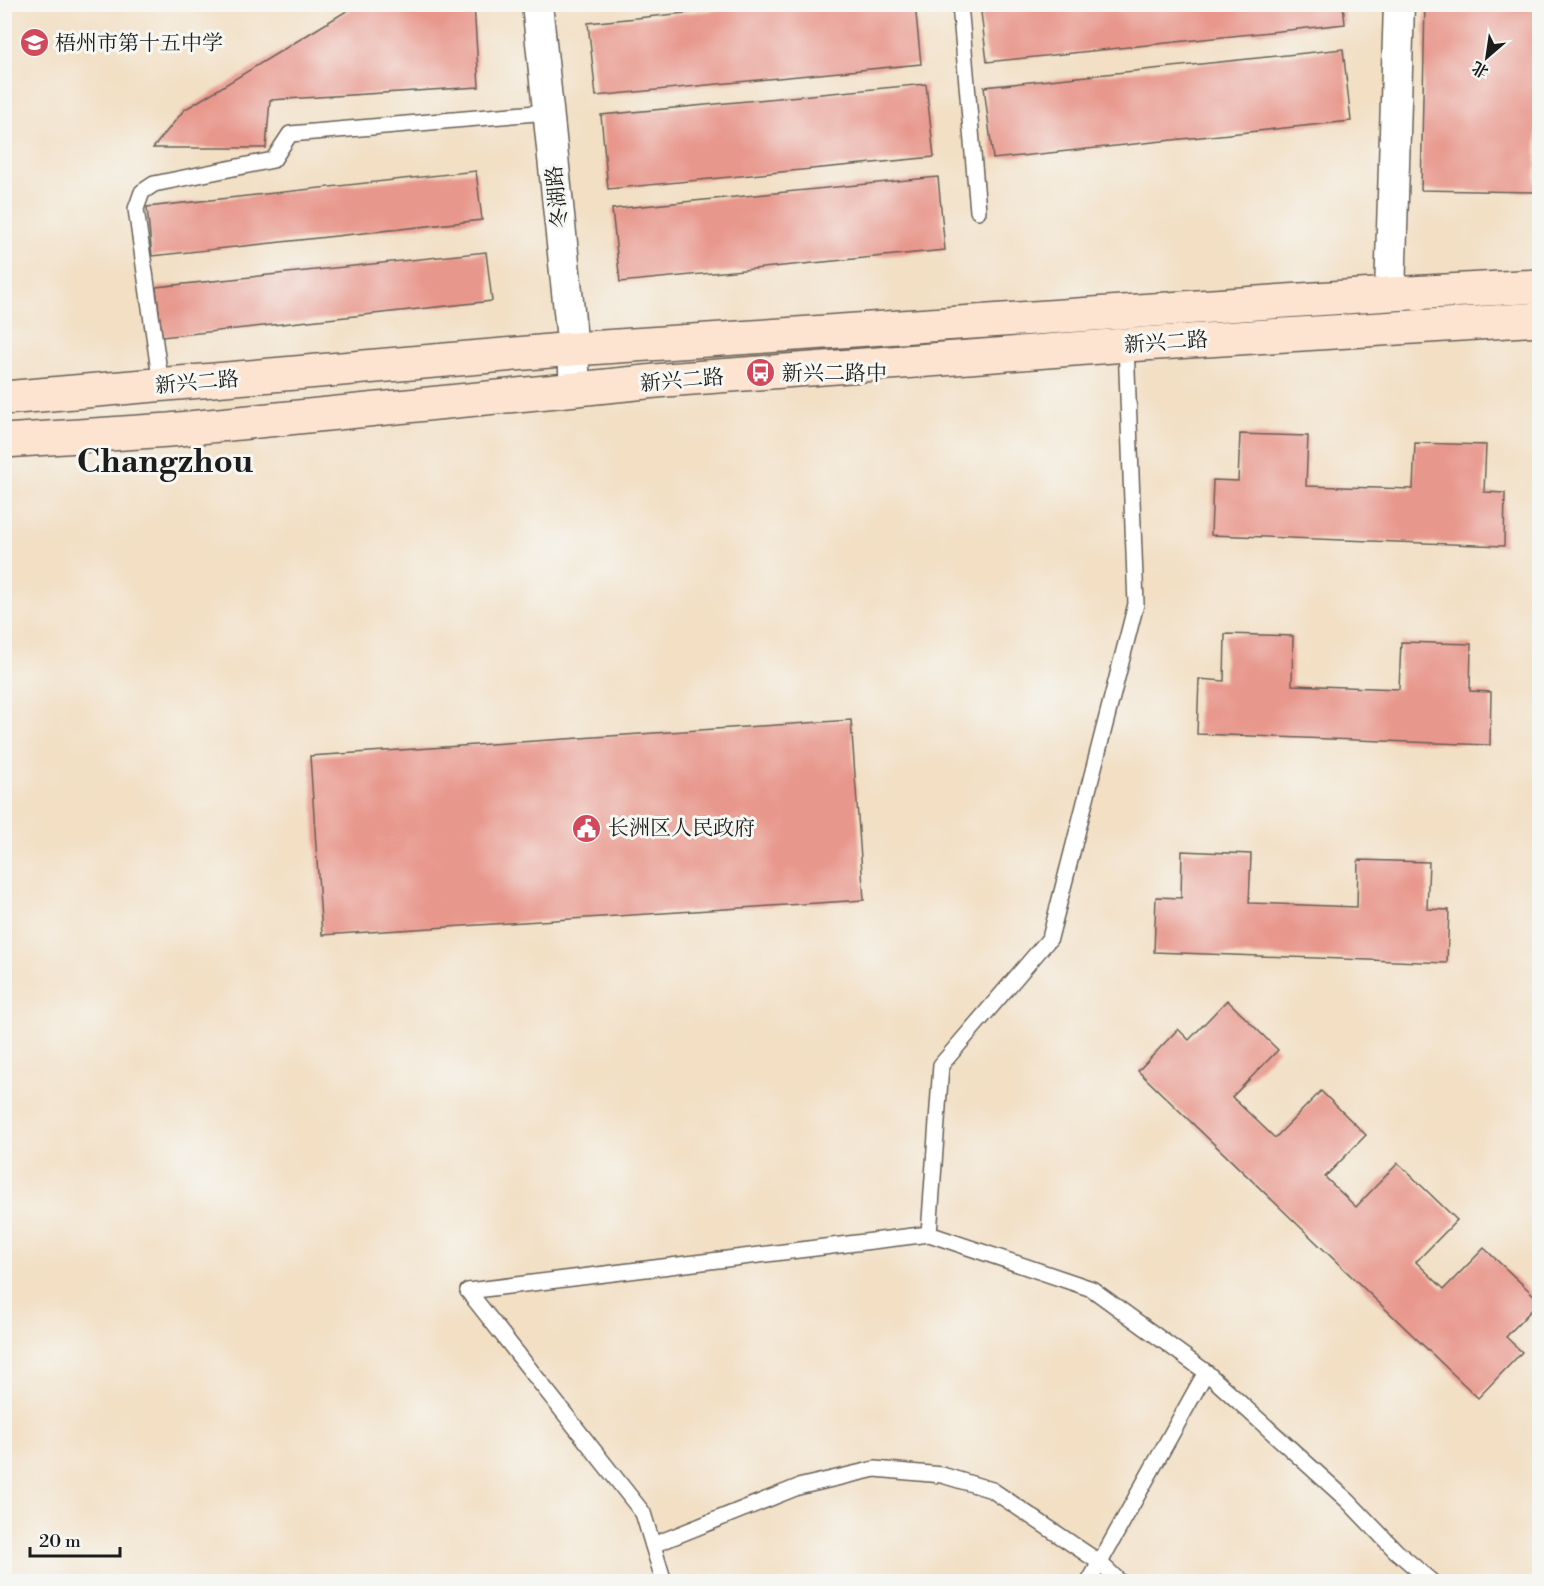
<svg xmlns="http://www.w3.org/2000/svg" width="1544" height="1586" viewBox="0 0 1544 1586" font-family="'Libre Bodoni','Noto Serif SC',serif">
<rect width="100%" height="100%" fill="#f6f6f2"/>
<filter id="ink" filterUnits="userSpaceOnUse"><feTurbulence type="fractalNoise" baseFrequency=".0167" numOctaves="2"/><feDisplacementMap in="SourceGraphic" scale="12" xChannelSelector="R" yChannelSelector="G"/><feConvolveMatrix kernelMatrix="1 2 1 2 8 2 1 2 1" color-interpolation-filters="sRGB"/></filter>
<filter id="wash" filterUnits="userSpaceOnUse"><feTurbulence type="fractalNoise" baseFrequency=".008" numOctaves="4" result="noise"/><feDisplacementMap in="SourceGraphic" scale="24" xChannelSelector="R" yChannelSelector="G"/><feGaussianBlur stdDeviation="1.35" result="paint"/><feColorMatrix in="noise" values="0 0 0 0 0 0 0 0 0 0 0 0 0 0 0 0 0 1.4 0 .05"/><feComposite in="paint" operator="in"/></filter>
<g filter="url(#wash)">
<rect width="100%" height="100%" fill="#f2dfc4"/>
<g id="blocks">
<g fill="#e8978c">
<polygon points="358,4 474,4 479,87 270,100 266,148 153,148 184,110"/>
<polygon points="774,4 915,4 921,64 596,96 588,23"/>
<polygon points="980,4 1343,4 1345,24 987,62"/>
<polygon points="1425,4 1540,4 1535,192 1421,190"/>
<polygon points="1343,49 1351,121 993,159 984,87"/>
<polygon points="926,84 934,157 608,189 601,115"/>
<polygon points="476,171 482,220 152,256 147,207"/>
<polygon points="938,177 945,250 620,282 612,209"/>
<polygon points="486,252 492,301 162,337 156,287"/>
<polygon points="1240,434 1308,436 1306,486 1413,489 1415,443 1486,445 1484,492 1505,493 1504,546 1211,535 1213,480 1238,481"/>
<polygon points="1225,634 1293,636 1292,685 1399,689 1401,642 1471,644 1470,691 1491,692 1490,745 1197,734 1199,679 1224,681"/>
<polygon points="851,720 864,900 322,935 310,756"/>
<polygon points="1182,851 1251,854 1249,903 1357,907 1358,860 1429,862 1427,909 1449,910 1447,963 1154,952 1156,897 1181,898"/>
<polygon points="1227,1000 1278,1050 1232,1097 1275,1138 1321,1091 1366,1135 1325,1177 1356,1207 1398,1163 1457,1220 1416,1262 1444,1289 1484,1248 1540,1301 1506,1337 1522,1352 1478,1398 1138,1071 1178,1029 1189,1040"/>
<polygon points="1538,1165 1540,1165 1540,1217 1536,1217"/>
</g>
</g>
</g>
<g filter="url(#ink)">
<use href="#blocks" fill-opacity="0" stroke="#676057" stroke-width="1.5"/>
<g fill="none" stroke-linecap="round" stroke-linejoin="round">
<defs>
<g id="lane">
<polyline points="960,4 978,211"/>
<polyline points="161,385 136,209 142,192 154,184 273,160 290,134 548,112"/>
<polyline points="929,1234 941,1065 1050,938 1136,604 1126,345"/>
<polyline points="468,1291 929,1234 1092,1289 1206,1372 1348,1501 1396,1551 1432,1582"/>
<polyline points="468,1291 643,1513 664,1582"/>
<polyline points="653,1545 798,1487 875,1469 942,1475 992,1490 1099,1562 1120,1582"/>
<polyline points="1089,1582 1206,1372"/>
</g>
<g id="street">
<polyline points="537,4 573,349 575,390"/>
<polyline points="1390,294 1399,4"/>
</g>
<g id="secondary">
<polyline points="4,398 573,349 1390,294 1540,286"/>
<polyline points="4,441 169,430 666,380 1126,345 1540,319"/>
</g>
</defs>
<use href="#lane" stroke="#676057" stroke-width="18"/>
<use href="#street" stroke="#676057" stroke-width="33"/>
<use href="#secondary" stroke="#676057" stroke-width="36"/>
<use href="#lane" stroke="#fff" stroke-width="15"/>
<use href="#street" stroke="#fff" stroke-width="30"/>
<use href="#secondary" stroke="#fde4d1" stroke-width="33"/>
</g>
</g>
<defs>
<symbol id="school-disc" viewBox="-11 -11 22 22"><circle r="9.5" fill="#d1495b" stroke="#f6f6f2"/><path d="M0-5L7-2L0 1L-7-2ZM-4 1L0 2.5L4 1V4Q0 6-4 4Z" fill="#fff"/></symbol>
<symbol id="bus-disc" viewBox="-11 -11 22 22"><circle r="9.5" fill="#d1495b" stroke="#f6f6f2"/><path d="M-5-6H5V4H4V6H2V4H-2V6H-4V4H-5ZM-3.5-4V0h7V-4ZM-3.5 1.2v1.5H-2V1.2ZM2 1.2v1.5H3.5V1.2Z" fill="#fff"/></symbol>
<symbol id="civic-disc" viewBox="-11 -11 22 22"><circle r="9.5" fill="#d1495b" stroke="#f6f6f2"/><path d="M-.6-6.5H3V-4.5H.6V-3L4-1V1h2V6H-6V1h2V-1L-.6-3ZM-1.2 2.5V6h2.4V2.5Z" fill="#fff"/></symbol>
</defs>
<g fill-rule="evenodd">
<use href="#school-disc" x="18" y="26" width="33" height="33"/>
<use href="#bus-disc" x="744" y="356" width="33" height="33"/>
<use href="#civic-disc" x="570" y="812" width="33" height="33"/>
</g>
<g text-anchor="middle" stroke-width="6" stroke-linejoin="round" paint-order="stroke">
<g font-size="21" fill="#1c1c1c" stroke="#f6f6f2" text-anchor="start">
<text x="55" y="50">梧州市第十五中学</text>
<text x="782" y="380">新兴二路中</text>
<text x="608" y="835">长洲区人民政府</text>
</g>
<g font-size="21" fill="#1c1c1c" stroke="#f6f6f2">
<text transform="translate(557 197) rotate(-96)" y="7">冬湖路</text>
<text transform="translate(1166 342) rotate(-4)" y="7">新兴二路</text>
<text transform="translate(682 380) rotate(-5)" y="7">新兴二路</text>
<text transform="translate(197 382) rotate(-5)" y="7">新兴二路</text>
</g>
<g font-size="33" font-weight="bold" fill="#1c1c1c" stroke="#f6f6f2">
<text x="165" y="472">Changzhou</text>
</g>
</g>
<rect width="1544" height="1586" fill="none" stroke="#f6f6f2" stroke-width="24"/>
<g transform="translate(1487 57) rotate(209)" stroke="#f6f6f2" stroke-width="4.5" paint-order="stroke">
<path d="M0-4.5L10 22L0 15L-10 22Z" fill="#1c1c1c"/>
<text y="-9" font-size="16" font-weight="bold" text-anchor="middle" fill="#1c1c1c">北</text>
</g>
<path d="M30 1547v9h90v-9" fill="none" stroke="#1c1c1c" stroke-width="3"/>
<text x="39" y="1547" font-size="18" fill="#1c1c1c" stroke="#f6f6f2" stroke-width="4.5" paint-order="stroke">20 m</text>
</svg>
